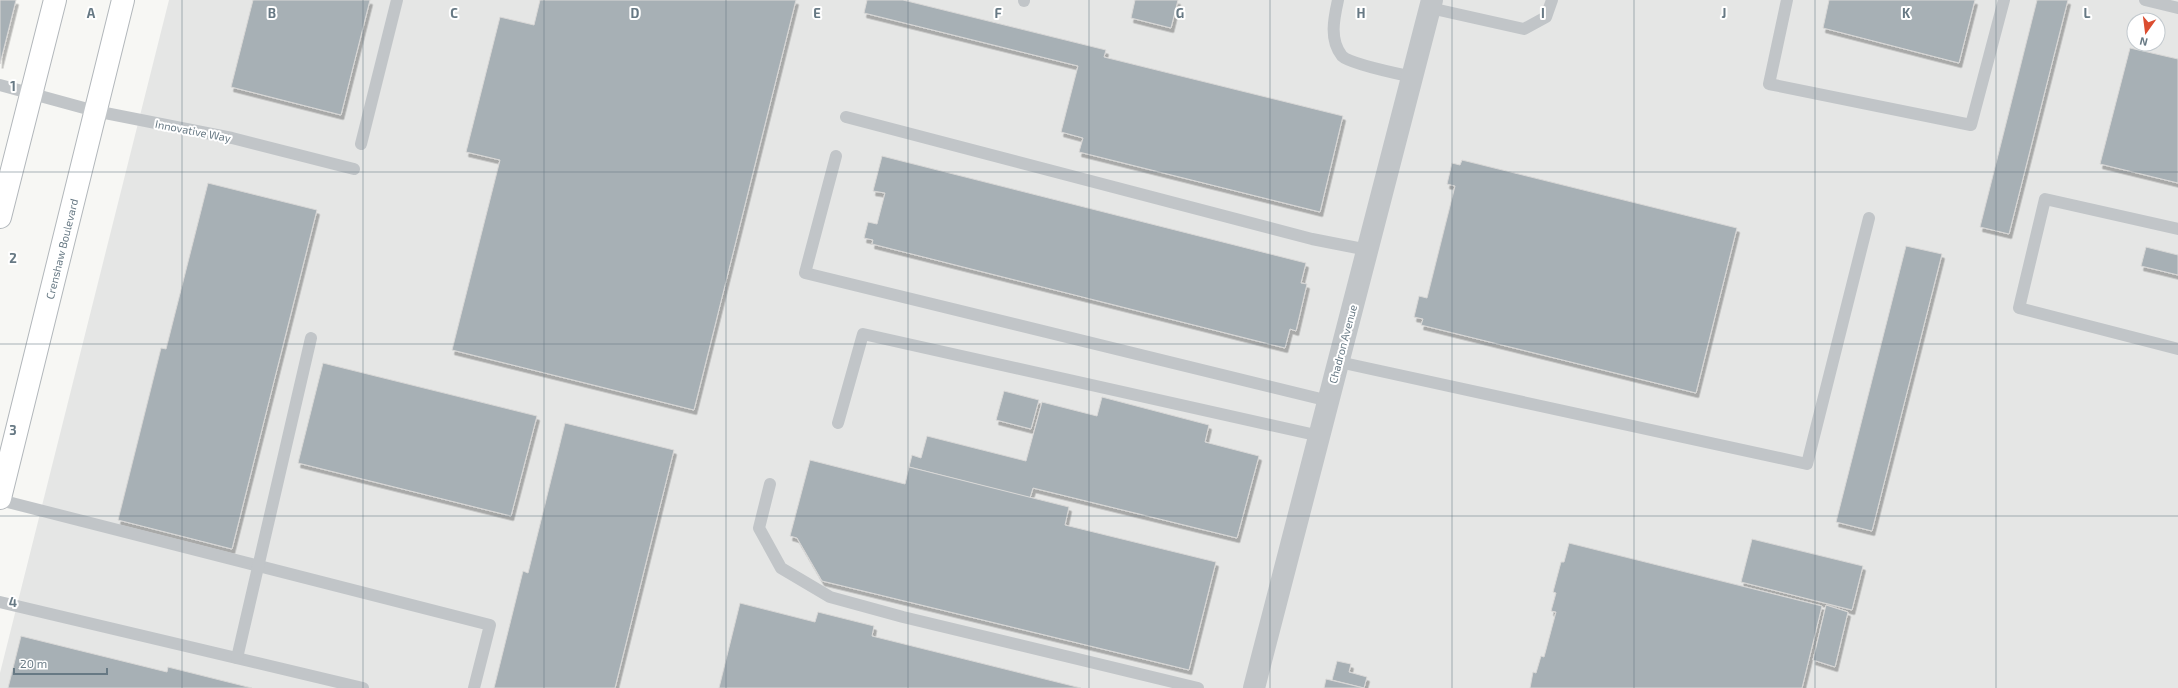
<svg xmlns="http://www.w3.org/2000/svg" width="2178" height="688" viewBox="0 0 2178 688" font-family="'Exo 2',sans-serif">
<defs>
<filter id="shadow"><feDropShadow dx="2.5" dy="4.5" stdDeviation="0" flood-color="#0004"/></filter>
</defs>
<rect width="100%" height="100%" fill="#f7f7f4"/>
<path fill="#e5e6e5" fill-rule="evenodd" d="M169 0H2178V688H0V673ZM2134 20H2158V44H2134Z"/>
<g fill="#a7b0b5" stroke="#d9d8d7" filter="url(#shadow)">
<polygon points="0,0 16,0 0,64"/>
<polygon points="253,0 370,0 341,115 231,87"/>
<polygon points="540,0 796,0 694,410 452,350 500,160 466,152 500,17 534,25"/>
<polygon points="867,0 903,0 1106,50 1104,57 1343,116 1320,212 1079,152 1083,138 1061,132 1078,66 864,13"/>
<polygon points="1135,0 1178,0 1171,28 1131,18"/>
<polygon points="1829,0 1975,0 1959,63 1823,28"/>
<polygon points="2037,0 2068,0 2009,234 1980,227"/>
<polygon points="2130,48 2178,59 2178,183 2100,164"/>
<polygon points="882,156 1306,263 1301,283 1307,284 1296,331 1290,329 1285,348 872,244 873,240 864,238 868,222 877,224 885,193 873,191"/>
<polygon points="1462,160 1737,228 1696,393 1421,325 1423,319 1414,317 1419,296 1427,298 1455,186 1447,184 1452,163 1460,165"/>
<polygon points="208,183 317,210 232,549 118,520 161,348 166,349"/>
<polygon points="1906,246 1942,254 1872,531 1836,522"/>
<polygon points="2146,247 2178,255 2178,275 2141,266"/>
<polygon points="323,363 537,416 511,516 298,463"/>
<polygon points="1004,391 1039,400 1031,429 996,420"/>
<polygon points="1102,397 1209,425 1205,442 1259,456 1237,538 1033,488 1030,498 909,467 912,455 921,458 927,436 1026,461 1042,402 1097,416"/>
<polygon points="565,423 674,450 615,688 494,688 523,571 528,573"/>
<polygon points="810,460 905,484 909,467 1069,507 1065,525 1216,562 1189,670 822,581 797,538 790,536"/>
<polygon points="1752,539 1863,566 1852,610 1741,582"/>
<polygon points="1569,543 1822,606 1802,688 1530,688 1533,672 1536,673 1541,656 1544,657 1556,612 1551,611 1556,593 1553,592 1561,562 1564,562"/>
<polygon points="740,603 815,622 818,612 874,626 872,636 1081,688 719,688"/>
<polygon points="1826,605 1848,612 1835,667 1813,660"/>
<polygon points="21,636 167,672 168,667 252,688 8,688"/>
<polygon points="1337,661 1351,664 1349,672 1367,677 1364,688 1332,680"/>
<polygon points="1326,679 1364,688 1324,688"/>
</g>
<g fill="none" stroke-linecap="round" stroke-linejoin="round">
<defs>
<g id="primary">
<polyline points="0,217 55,0"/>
<polyline points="0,498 123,0"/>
</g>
</defs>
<use href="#primary" stroke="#b2b7bb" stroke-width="24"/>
<g stroke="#c1c5c8" stroke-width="12">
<path d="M1338 0C1334 18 1329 40 1342 56 1350 64 1399 74 1413 77"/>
<polyline points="1787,0 1769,84 1971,125 2004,0"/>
<polyline points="2145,0 2178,8"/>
<polyline points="1024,1 1024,0"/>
<polyline points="1430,8 1524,29 1546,17 1552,0"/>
<polyline points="0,85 95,111 232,138 354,169"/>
<polyline points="846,117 1312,239 1368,250"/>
<polyline points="361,144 397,0"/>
<polyline points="836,156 805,273 1329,401"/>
<polyline points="2178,229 2045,199 2019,308 2178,349"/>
<polyline points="1339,362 1807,464 1869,218"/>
<polyline points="838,423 863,334 1320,436"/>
<polyline points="770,484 759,528 781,568 830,597 903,617 1198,688"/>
<polyline points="0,500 490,625 474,688"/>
<polyline points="0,602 363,688"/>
<polyline points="237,658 311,338"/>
</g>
<polyline stroke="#c1c5c8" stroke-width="22" points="1254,688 1432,0"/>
<use href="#primary" stroke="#fff" stroke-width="22"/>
</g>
<path fill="none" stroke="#677984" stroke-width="1" stroke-opacity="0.55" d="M182 0V688M363 0V688M544 0V688M726 0V688M908 0V688M1089 0V688M1270 0V688M1452 0V688M1634 0V688M1815 0V688M1996 0V688M0 172H2178M0 344H2178M0 516H2178"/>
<g text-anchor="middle" stroke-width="4" stroke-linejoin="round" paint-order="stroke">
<g font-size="11" fill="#677984" stroke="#fff">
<text transform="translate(193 131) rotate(11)" y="4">Innovative Way</text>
<text transform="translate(62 249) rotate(-76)" y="4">Crenshaw Boulevard</text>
<text transform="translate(1343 344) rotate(-75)" y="4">Chadron Avenue</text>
</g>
</g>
<g font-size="13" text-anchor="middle" font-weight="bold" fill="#677984" stroke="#fff" stroke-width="4" stroke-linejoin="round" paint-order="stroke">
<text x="91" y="18">A</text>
<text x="272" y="18">B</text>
<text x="454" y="18">C</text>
<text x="635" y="18">D</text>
<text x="817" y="18">E</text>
<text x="998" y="18">F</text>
<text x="1180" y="18">G</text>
<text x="1361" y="18">H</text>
<text x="1543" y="18">I</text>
<text x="1724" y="18">J</text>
<text x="1906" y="18">K</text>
<text x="2087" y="18">L</text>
<text x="13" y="91">1</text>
<text x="13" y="263">2</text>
<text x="13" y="435">3</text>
<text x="13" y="607">4</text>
</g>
<g transform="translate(2146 32) rotate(194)"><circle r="19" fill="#ffffff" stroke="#c2c9ce"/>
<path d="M0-3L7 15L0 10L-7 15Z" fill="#db4d30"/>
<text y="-6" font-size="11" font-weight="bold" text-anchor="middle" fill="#677984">N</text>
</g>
<path d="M14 668v6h93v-6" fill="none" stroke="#677984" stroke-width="2"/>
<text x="20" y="668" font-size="12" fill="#677984" stroke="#ffffff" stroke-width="3" paint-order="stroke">20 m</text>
</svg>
